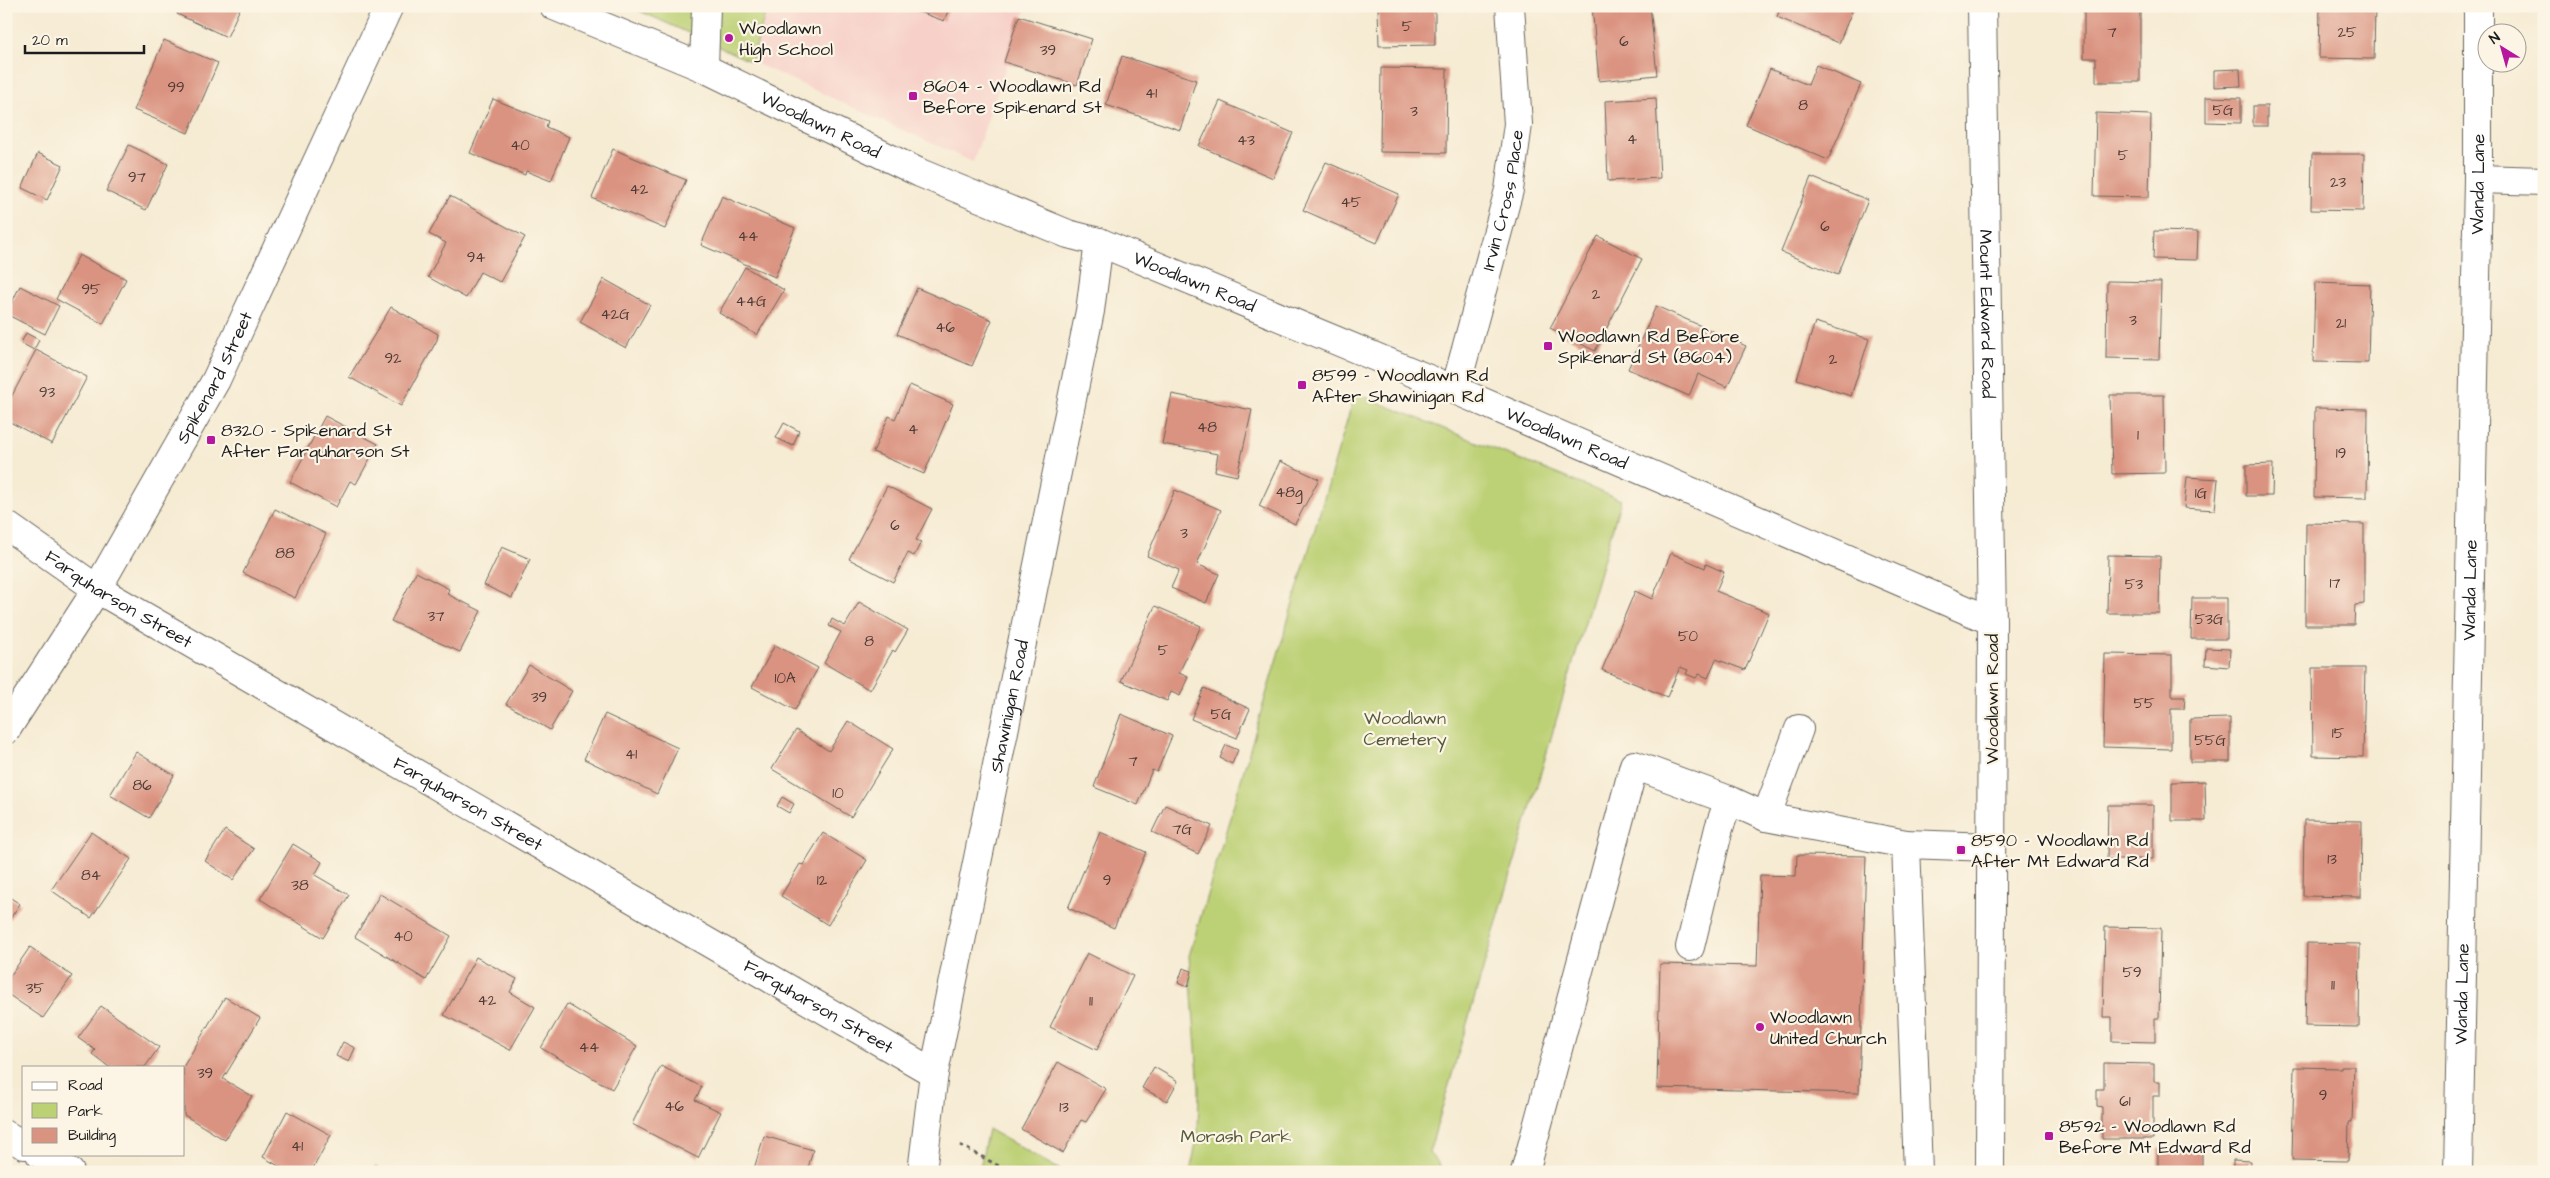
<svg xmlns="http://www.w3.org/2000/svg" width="2550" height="1178" viewBox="0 0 2550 1178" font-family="'Architects Daughter',sans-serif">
<rect width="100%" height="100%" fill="#fcf5e5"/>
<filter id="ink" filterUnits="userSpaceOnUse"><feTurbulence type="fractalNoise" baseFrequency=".02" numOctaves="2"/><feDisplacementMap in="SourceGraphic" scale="10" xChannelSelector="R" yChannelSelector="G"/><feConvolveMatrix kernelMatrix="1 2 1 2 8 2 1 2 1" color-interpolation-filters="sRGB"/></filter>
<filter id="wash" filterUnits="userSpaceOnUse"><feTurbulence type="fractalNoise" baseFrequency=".0096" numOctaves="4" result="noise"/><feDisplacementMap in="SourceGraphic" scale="20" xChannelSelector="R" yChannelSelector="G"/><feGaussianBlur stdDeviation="1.12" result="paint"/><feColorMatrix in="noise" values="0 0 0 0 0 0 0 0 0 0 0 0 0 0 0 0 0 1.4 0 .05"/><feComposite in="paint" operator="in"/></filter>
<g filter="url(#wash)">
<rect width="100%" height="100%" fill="#f6ebd3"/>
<polygon fill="#f7d1c9" points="629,6 1027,6 973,162"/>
<g fill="#bcd074" stroke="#6c7648">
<polygon points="629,6 767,6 752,62"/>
<polygon points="1355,393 1621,500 1429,1153 1446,1172 1190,1172 1198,1134 1199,1088 1189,956"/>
<polygon points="988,1129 1064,1172 979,1172"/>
</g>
<g id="blocks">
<g fill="#da9380">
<polygon points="180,6 241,6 227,37 177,14"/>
<polygon points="903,6 950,6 944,21"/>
<polygon points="1378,6 1435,6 1435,45 1379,46"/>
<polygon points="1592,6 1650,6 1657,75 1599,81"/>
<polygon points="1781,6 1854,6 1839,43 1777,17"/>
<polygon points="2084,6 2140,6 2140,82 2096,82 2096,58 2084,58"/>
<polygon points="2320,6 2375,6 2374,59 2319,58"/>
<polygon points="1019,16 1092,39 1077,85 1004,62"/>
<polygon points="164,40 218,63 188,133 134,110"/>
<polygon points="1122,56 1196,80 1180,130 1106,105"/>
<polygon points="1816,65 1861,84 1828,160 1746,125 1770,69 1808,85"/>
<polygon points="1381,68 1447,69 1446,153 1380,152"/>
<polygon points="2240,69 2241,86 2214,87 2214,70"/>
<polygon points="2206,97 2241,98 2241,123 2206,122"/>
<polygon points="1656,98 1660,178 1608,181 1605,101"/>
<polygon points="493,99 548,121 546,127 569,137 551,181 526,171 525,175 470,153"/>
<polygon points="1220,101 1293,133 1273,178 1199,146"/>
<rect x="2253" y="106" width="14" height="20"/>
<polygon points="2096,113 2151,115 2149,197 2094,196"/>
<polygon points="129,145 168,164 146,210 106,191"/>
<polygon points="613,149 686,180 665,229 592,198"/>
<polygon points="38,153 63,165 47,200 22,188"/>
<polygon points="2312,154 2364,154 2363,211 2311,210"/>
<polygon points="1326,162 1399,194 1377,243 1303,210"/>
<polygon points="1811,177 1868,200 1838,275 1781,252"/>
<polygon points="450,196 525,237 500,282 480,272 466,298 428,277 446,243 429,234"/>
<polygon points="722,196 795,228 775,277 701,245"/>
<polygon points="2154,231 2198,232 2197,260 2153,259"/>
<polygon points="1598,236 1642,259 1595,351 1550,328"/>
<polygon points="79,255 126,279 103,324 56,299"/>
<polygon points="745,267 784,290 757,335 719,313"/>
<polygon points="604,279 650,305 626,348 580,322"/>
<polygon points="2107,281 2161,282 2159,359 2106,358"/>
<polygon points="2315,282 2370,284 2368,363 2313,362"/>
<polygon points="20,286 59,306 45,334 6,314"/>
<polygon points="917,288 992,320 972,366 897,334"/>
<polygon points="1656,306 1746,346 1727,387 1698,374 1689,396 1628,369"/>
<polygon points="391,307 438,334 437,340 401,406 349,377"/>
<polygon points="1815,322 1869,339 1851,396 1797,379"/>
<polygon points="26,333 39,340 34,350 21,343"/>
<polygon points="36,350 87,377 52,444 6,420 6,407"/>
<polygon points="910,385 953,404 924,474 873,452 889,416 895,419"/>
<polygon points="1172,394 1252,410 1237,476 1215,471 1218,454 1162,444"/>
<polygon points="2110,395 2164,395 2165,473 2112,474"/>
<polygon points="2315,408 2368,409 2367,498 2314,497"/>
<polygon points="325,416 378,444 356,484 350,481 336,507 290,482"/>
<polygon points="784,423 799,431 793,446 776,438"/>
<polygon points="1280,461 1319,479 1295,524 1259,506"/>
<polygon points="2273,464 2272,496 2246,496 2246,465"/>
<polygon points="2187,477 2218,479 2215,510 2184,508"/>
<polygon points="887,486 932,509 916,540 921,542 914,556 908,553 893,582 849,559"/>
<polygon points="1175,490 1221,510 1197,564 1219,574 1206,603 1171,588 1179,570 1147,556"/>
<polygon points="275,509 326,534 295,598 243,573"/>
<polygon points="2306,523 2364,524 2364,604 2355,605 2354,625 2305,625"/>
<polygon points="502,547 530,559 512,598 484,585"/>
<polygon points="1671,553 1705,568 1706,564 1724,572 1716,591 1769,613 1745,670 1716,659 1708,678 1699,674 1696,678 1686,674 1688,670 1680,667 1667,697 1602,670 1635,591 1652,599"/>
<polygon points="2108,555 2160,556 2159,613 2107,613"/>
<polygon points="416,572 449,589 447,594 481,611 460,652 391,621"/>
<polygon points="2192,598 2227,598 2227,639 2191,639"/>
<polygon points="859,602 908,630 895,652 893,650 870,690 824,663 841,632 829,626 832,619 845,626"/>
<polygon points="1155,606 1201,626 1179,673 1188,677 1180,696 1171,692 1167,701 1121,681"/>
<polygon points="775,645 818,668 795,710 752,687"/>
<polygon points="2206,648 2230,649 2229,667 2205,665"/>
<polygon points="2105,654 2172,655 2172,697 2185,697 2184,709 2171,709 2171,749 2103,747"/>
<polygon points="529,665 572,691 550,730 506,704"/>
<polygon points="2312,668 2365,668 2363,757 2313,756"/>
<polygon points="1204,688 1250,709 1237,738 1191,719"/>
<polygon points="605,714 678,748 657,794 584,759"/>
<polygon points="1121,714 1172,736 1157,772 1152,770 1138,805 1094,787"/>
<polygon points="2230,718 2230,762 2190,762 2190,719"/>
<polygon points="848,721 893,749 851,817 772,769 796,730 829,751"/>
<polygon points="1226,745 1238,750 1232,764 1220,758"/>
<polygon points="136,752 174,775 149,818 110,795"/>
<polygon points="2205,781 2206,821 2172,821 2172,782"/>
<polygon points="782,797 794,804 789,813 777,806"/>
<polygon points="1165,805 1212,826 1198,854 1152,832"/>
<polygon points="2108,805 2153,805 2153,859 2107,859"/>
<polygon points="2304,820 2362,821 2361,897 2303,896"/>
<polygon points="225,830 254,849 233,880 205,861"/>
<polygon points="91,832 131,859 91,918 51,890"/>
<polygon points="1100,832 1146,852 1114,928 1068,908"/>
<polygon points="823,833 867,860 828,925 781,896 800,864 803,865"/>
<polygon points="293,844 322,862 315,875 349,895 323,938 260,899"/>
<polygon points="1797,855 1866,856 1859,1093 1657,1088 1660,964 1757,966 1760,875 1796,876"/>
<polygon points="380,894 451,936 426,980 355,937"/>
<polygon points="6,895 20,904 9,920 6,918"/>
<polygon points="2105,927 2161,928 2159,1018 2155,1018 2155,1042 2112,1041 2112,1017 2103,1017"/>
<polygon points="2307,943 2360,944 2359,1027 2305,1026"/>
<polygon points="30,947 72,976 43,1018 6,993 6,982"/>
<polygon points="1087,953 1133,976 1097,1050 1050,1027"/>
<polygon points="476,957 517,979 510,992 535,1007 510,1050 444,1015"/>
<polygon points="1183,968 1192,971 1188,987 1178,983"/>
<polygon points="225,997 260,1018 223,1079 252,1096 225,1140 184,1115 183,1067"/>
<polygon points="567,1004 637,1046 612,1089 541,1048"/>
<polygon points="101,1006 159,1047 145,1067 109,1067 92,1054 95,1050 78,1038"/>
<polygon points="343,1042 355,1048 349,1062 336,1056"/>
<polygon points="1058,1062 1106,1089 1086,1122 1081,1120 1063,1153 1021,1129"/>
<polygon points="2104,1063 2154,1064 2154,1082 2160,1082 2160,1096 2153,1096 2153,1139 2102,1139 2102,1107 2097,1106 2097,1089 2104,1089"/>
<polygon points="661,1066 702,1087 695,1100 721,1112 698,1158 632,1124"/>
<polygon points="2341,1066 2354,1066 2352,1122 2349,1122 2348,1161 2292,1160 2294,1067 2341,1068"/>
<polygon points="1154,1067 1178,1081 1167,1101 1142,1088"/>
<polygon points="287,1111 331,1135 311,1172 289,1172 263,1157"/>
<polygon points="764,1136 813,1150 807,1172 753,1172"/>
<polygon points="2158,1148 2202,1149 2202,1172 2158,1172"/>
<polygon points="2233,1160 2250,1161 2249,1172 2233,1172"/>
<polygon points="375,1166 385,1172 372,1172"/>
</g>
</g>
</g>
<g filter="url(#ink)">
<use href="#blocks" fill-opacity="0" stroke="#68645c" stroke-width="1"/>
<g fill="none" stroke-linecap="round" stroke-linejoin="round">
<defs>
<g id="minor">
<path id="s1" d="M554 6 704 68 920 173 1068 234 1099 242 1455 390 1992 621"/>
<path id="s2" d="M1982 6 1992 621 1990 1172"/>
<polyline points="704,68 706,6"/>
<polyline points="2478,179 2544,181"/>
<path id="s3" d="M1455 390 1509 190 1518 124 1510 6"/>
<path id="s4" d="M6 525 97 589 934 1073"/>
<path id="s5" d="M6 730 97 589 216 380 389 6"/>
<polyline points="1766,817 1799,729"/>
<polyline points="1906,844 1918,1172"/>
<polyline points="1690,947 1719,828 1729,800 1766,817 1906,844 1991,847"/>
<polyline points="6,1135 24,1145"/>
<polyline points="40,1154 70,1172"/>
<path id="s6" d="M922 1172 934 1073 1090 311 1099 242"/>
<polyline points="1525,1172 1634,765 1729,800"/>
<path id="s7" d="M2458 1172 2478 179V6"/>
</g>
</defs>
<use href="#minor" stroke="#68645c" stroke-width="30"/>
<polyline stroke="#68645c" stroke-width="3" stroke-dasharray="4 4" stroke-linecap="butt" points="960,1145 1010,1172"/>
<use href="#minor" stroke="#fff" stroke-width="28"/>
</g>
</g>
<g fill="#b5179e" stroke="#fcf5e5" stroke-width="2">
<circle cx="729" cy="38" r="5"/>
<rect x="908" y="91" width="10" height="10" rx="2.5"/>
<rect x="1543" y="341" width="10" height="10" rx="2.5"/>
<rect x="1297" y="380" width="10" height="10" rx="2.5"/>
<rect x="206" y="435" width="10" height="10" rx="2.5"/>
<rect x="1956" y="845" width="10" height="10" rx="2.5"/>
<circle cx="1760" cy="1027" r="5"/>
<rect x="2044" y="1131" width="10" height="10" rx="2.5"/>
</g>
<g text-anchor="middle" stroke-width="4.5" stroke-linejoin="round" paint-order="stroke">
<g font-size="15" fill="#4c3a35">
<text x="1407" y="31">5</text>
<text x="2112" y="37">7</text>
<text x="2347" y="37">25</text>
<text x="1624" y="46">6</text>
<text x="1048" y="55">39</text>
<text x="176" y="92">99</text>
<text x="1151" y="98">41</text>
<text x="1803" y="110">8</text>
<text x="2223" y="115">5G</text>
<text x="1414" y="116">3</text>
<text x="1632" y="144">4</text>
<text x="1246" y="145">43</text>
<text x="520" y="150">40</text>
<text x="2123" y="160">5</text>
<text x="137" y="182">97</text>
<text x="2338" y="187">23</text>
<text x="639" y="194">42</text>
<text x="1351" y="207">45</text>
<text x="1825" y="231">6</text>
<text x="748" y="241">44</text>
<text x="476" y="262">94</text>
<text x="91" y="294">95</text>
<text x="1596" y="299">2</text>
<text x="751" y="306">44G</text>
<text x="615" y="319">42G</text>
<text x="2133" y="325">3</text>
<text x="2341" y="328">21</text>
<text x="945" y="332">46</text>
<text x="393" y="363">92</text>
<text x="1833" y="364">2</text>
<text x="47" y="397">93</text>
<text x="1207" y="432">48</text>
<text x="913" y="434">4</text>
<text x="2138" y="440">1</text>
<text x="2341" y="458">19</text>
<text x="1289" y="497">48g</text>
<text x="2201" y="498">1G</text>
<text x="895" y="530">6</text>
<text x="1184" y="538">3</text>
<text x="285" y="558">88</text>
<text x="2335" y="588">17</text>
<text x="2134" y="589">53</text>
<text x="436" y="621">37</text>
<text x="2209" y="624">53G</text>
<text x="1688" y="641">50</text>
<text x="869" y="646">8</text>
<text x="1163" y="655">5</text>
<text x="785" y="683">10A</text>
<text x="539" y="702">39</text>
<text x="2144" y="708">55</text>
<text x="1221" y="719">5G</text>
<text x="2338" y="738">15</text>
<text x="2210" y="745">55G</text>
<text x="631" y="759">41</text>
<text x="1133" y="766">7</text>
<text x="142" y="790">86</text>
<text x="838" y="798">10</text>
<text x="1182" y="834">7G</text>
<text x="2332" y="864">13</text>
<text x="91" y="880">84</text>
<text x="822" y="885">12</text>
<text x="1107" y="885">9</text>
<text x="300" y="890">38</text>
<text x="403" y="941">40</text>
<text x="2132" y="977">59</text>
<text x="2333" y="990">11</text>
<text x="35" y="993">35</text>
<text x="487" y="1005">42</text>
<text x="1091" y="1006">11</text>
<text x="589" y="1052">44</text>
<text x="205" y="1078">39</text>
<text x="2323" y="1100">9</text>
<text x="2125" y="1106">61</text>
<text x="674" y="1111">46</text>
<text x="1064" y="1112">13</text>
<text x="297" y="1151">41</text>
</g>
<g font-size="18" fill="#1c1c1c" stroke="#fcf5e5" text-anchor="start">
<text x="739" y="34">Woodlawn<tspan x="739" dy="21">High School</tspan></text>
<text x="923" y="92">8604 - Woodlawn Rd<tspan x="923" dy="21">Before Spikenard St</tspan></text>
<text x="1558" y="342">Woodlawn Rd Before<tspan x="1558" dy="21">Spikenard St (8604)</tspan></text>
<text x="1312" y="381">8599 - Woodlawn Rd<tspan x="1312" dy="21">After Shawinigan Rd</tspan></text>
<text x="221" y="436">8320 - Spikenard St<tspan x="221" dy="21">After Farquharson St</tspan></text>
<text x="1971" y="846">8590 - Woodlawn Rd<tspan x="1971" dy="21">After Mt Edward Rd</tspan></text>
<text x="1770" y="1023">Woodlawn<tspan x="1770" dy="21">United Church</tspan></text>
<text x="2059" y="1132">8592 - Woodlawn Rd<tspan x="2059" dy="21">Before Mt Edward Rd</tspan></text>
</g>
<g font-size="18" fill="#1c1c1c" stroke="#fcf5e5">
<text dy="6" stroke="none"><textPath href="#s1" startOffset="292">Woodlawn Road</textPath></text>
<text dy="6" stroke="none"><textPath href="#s7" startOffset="988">Wanda Lane</textPath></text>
<text dy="6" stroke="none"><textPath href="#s3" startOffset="196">Irvin Cross Place</textPath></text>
<text dy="6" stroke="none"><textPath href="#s1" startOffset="698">Woodlawn Road</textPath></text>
<text dy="6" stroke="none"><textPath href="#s2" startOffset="308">Mount Edward Road</textPath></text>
<text dy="6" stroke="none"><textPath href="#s5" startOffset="410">Spikenard Street</textPath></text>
<text dy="6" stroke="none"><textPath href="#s1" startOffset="1102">Woodlawn Road</textPath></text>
<text dy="6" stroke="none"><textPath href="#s7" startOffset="582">Wanda Lane</textPath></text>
<text dy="6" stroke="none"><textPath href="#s4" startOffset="135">Farquharson Street</textPath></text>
<text transform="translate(1992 699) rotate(-90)" y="6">Woodlawn Road</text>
<text dy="6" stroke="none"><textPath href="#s6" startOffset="474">Shawinigan Road</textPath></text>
<text dy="6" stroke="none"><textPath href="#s4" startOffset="540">Farquharson Street</textPath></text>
<text dy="6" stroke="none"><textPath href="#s7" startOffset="178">Wanda Lane</textPath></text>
<text dy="6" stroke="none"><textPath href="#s4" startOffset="945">Farquharson Street</textPath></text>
</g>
<g font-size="18" fill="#545b3b" stroke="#fcf5e5">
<text x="1405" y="724">Woodlawn<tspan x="1405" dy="21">Cemetery</tspan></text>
<text x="1236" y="1142">Morash Park</text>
</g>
</g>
<rect width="2550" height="1178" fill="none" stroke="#fcf5e5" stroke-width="25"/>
<rect x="22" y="1066" width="162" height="90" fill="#fcf5e5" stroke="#a29e95"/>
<rect x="32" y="1082" width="25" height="8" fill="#ffffff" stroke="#a29e95"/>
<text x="68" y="1090" font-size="15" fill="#1c1c1c">Road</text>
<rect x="32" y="1103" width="25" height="15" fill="#bcd074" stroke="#a29e95"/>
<text x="68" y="1116" font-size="15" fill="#1c1c1c">Park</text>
<rect x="32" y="1128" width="25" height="15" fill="#da9380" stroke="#a29e95"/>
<text x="68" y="1140" font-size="15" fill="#1c1c1c">Building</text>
<g transform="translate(2502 48) rotate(323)"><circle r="24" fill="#fcf5e5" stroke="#a29e95"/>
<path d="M0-4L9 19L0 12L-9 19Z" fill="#b5179e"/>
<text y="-8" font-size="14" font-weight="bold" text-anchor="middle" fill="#1c1c1c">N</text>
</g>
<path d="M25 45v8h119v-8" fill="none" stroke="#1c1c1c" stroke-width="2.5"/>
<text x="32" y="45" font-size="15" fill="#1c1c1c" stroke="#fcf5e5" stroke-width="4" paint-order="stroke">20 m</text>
</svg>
